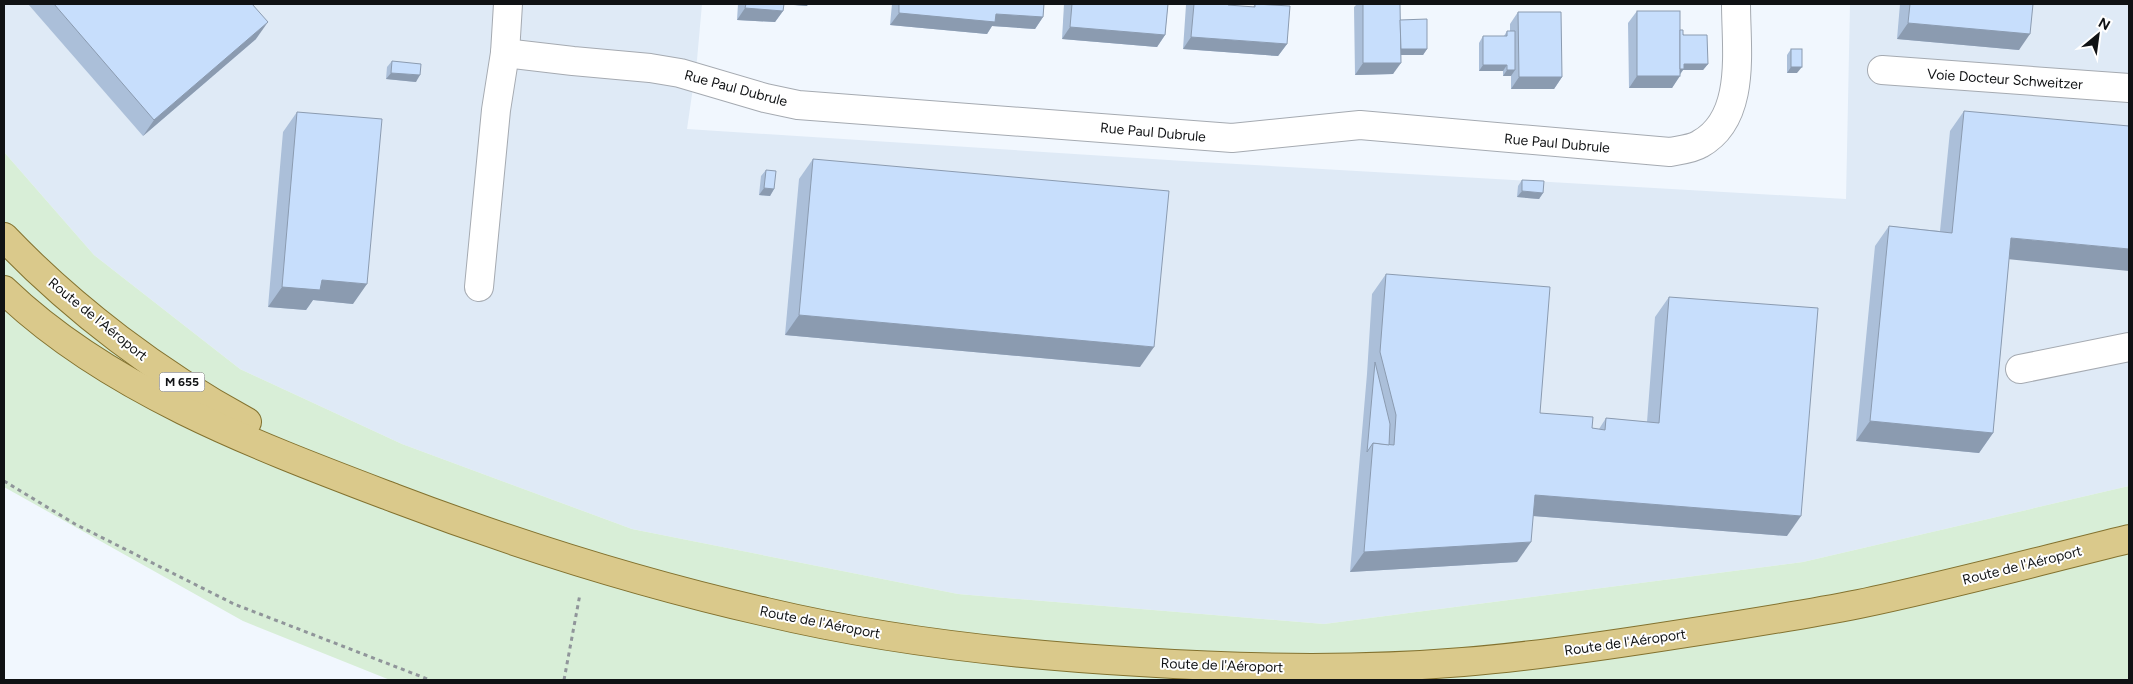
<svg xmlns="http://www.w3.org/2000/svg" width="2133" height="684" viewBox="0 0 2133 684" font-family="Figtree,sans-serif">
<rect width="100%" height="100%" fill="#f1f7fe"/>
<polygon fill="#dfeaf6" points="4,4 702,4 697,60 687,129 1184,161 1846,199 1850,4 2129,4 2129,486 1803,562 1324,624 958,594 632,529 402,444 240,369 94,255 4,152"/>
<polygon fill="#d8eed7" points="4,152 94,255 240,369 402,444 632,529 958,594 1324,624 1803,562 2129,486 2129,680 390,680 243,621 4,487"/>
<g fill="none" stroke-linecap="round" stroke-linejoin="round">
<defs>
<g id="minor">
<path d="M505 53 573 61 650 68 680 73 765 98 798 105 1232 138 1360 125 1670 152C1680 150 1692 149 1700 144 1747 118 1736 49 1736 4"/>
<polyline points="1882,70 2129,88"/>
<polyline points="479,287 496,110 505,53 508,4"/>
<polyline points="2020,369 2129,347"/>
</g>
<g id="major">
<path d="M4 237C74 310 159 374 247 422"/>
<path d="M4 290C109 391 260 447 394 498 515 544 639 583 766 612 888 641 1015 655 1140 662 1248 669 1355 671 1463 662 1529 657 1596 647 1661 637 1727 627 1793 617 1859 604 1950 585 2039 561 2129 539"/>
</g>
</defs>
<use href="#minor" stroke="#a5aab1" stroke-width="30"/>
<use href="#major" stroke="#83722f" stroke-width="30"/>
<g stroke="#90959a" stroke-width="3" stroke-dasharray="4 4" stroke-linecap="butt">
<polyline points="4,481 75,524 234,604 430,680"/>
<polyline points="564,680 580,594"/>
</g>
<use href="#minor" stroke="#fff" stroke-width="28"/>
<use href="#major" stroke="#dac98b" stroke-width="28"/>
</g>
<g fill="#abbfd9">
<polygon points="28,4 252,4 256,39 143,136"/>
<polygon points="738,4 808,4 807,6 784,4 783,11 775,22 737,20"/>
<polygon points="892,4 1044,4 1043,17 1035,29 992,26 987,34 890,25"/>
<polygon points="1064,4 1168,4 1165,35 1157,47 1062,39"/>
<polygon points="1187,4 1229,4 1228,5 1253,7 1255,4 1264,4 1287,44 1278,56 1183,49 1186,5"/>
<polygon points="1357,4 1400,4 1400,20 1427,49 1423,55 1401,55 1393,74 1355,75 1354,7"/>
<polygon points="1900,4 2033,4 2019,50 1897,39"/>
<polygon points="1637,11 1680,30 1708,64 1703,70 1683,70 1672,88 1629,88 1628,23"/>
<polygon points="1518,12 1562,77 1554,89 1511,89 1511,76 1503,76 1503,71 1479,71 1479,43 1483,36 1504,36 1507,31 1510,31 1510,24"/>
<polygon points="1791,49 1797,73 1787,73 1787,55"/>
<polygon points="392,61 416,82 386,79 387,67"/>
<polygon points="1964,111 2009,259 1993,433 1979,453 1856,441 1875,246 1889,226 1940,231 1950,131"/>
<polygon points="297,112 353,304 313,300 306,310 268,307 283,132"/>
<polygon points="813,159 1140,367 785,335 799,179"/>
<polygon points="766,170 774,189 770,196 759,195 761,176"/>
<polygon points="1522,180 1543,193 1539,199 1517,197 1518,186"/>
<polygon points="1386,274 1540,413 1592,428 1599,429 1606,418 1647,422 1655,317 1669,297 1787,536 1533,516 1517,562 1350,572 1367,374 1372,294"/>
</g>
<g fill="#8b9bb0">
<polygon points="780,4 808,4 807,6"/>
<polygon points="745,8 783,11 775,22 737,20"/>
<polygon points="899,13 996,14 1043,17 1035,29 992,26 987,34 890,25"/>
<polygon points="268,22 256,39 143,136 154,120"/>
<polygon points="1908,23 2030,34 2019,50 1897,39"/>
<polygon points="1070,27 1165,35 1157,47 1062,39"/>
<polygon points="1191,37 1287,44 1278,56 1183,49"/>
<polygon points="1397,49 1427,49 1423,55 1393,55"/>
<polygon points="1363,63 1401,63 1393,74 1355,75"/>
<polygon points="1684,64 1708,64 1703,70 1683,70 1679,75 1672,75"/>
<polygon points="1483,65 1507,65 1503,71 1479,71"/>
<polygon points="1791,67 1802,67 1797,73 1787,73"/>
<polygon points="1507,70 1515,70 1511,76 1503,76"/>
<polygon points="391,73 420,75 416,82 386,79"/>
<polygon points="1637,76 1680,76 1672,88 1629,88"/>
<polygon points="1519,77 1562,77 1554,89 1511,89"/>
<polygon points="764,188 774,189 770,196 759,195"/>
<polygon points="1522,191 1543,193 1539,199 1517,197"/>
<polygon points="2011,238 2129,249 2129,271 1997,258"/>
<polygon points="322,280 367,284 353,304 313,300 306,310 268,307 282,287"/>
<polygon points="799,315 1154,347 1140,367 785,335"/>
<polygon points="1870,421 1993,433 1979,453 1856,441"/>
<polygon points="1535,495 1801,516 1787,536 1521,515"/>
<polygon points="1531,542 1517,562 1350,572 1364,552"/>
</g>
<g fill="#c7defc" stroke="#8b9bb0">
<polygon points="54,4 252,4 268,22 154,120"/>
<polygon points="746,4 784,4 783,11 745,8"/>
<polygon points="899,4 1044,4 1043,17 996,14 995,22 899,13"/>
<polygon points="1072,4 1168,4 1165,35 1070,27"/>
<polygon points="1194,4 1229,4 1228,5 1255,7 1255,4 1290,6 1287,44 1191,37"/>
<polygon points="1363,4 1400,4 1401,63 1363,63"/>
<polygon points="1910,4 2033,4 2030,34 1908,23"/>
<rect x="1637" y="11" width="43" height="65"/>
<polygon points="1518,12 1561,12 1562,77 1519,77"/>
<polygon points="1427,19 1427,49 1401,49 1400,20"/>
<polygon points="1680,30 1683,30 1683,35 1707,35 1708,64 1684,64 1684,69 1680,69"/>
<polygon points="1507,31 1515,31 1515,70 1507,70 1507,65 1483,65 1483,36 1507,36"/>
<rect x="1791" y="49" width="11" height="18"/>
<polygon points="392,61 421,64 420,75 391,73"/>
<polygon points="1964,111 2129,126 2129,249 2011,238 1993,433 1870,421 1889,226 1952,233"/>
<polygon points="297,112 382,119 367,284 322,280 320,290 282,287"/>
<polygon points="813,159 1169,191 1154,347 799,315"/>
<polygon points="766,170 776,171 774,189 764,188"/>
<polygon points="1522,180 1544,181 1543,193 1522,191"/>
<polygon points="1386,274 1550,287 1540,413 1593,417 1592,428 1605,430 1606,418 1659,423 1669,297 1818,308 1801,516 1535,495 1531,542 1364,552 1373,443 1394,445 1396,415 1380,352"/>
<polygon points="1375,362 1390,424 1389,445 1373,443 1367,452"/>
</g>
<g text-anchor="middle" stroke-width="4" stroke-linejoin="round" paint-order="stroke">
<rect fill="#fff" stroke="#58595a" stroke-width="1" x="159.5" y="372.5" width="45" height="19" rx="4"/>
<g font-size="12" font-weight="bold" fill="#101214">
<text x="182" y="386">M 655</text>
</g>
<g font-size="14" fill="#101214" stroke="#fff">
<text transform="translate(2005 79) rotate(4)" y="5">Voie Docteur Schweitzer</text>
<text transform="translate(736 88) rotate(15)" y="5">Rue Paul Dubrule</text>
<text transform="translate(1153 132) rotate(5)" y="5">Rue Paul Dubrule</text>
<text transform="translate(1557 143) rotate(5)" y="5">Rue Paul Dubrule</text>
<text transform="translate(98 319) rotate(39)" y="5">Route de l'Aéroport</text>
<text transform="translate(2022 565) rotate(-14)" y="5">Route de l'Aéroport</text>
<text transform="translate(820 622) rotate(11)" y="5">Route de l'Aéroport</text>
<text transform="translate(1625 642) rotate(-8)" y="5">Route de l'Aéroport</text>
<text transform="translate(1222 665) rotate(2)" y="5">Route de l'Aéroport</text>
</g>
</g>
<rect width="2133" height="684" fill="none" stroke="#101214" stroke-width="10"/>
<g transform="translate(2098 35) rotate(29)" stroke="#ffffff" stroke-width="4" paint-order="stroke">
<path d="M0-4L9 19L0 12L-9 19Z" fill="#101214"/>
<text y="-8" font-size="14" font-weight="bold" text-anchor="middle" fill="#101214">N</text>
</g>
</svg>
